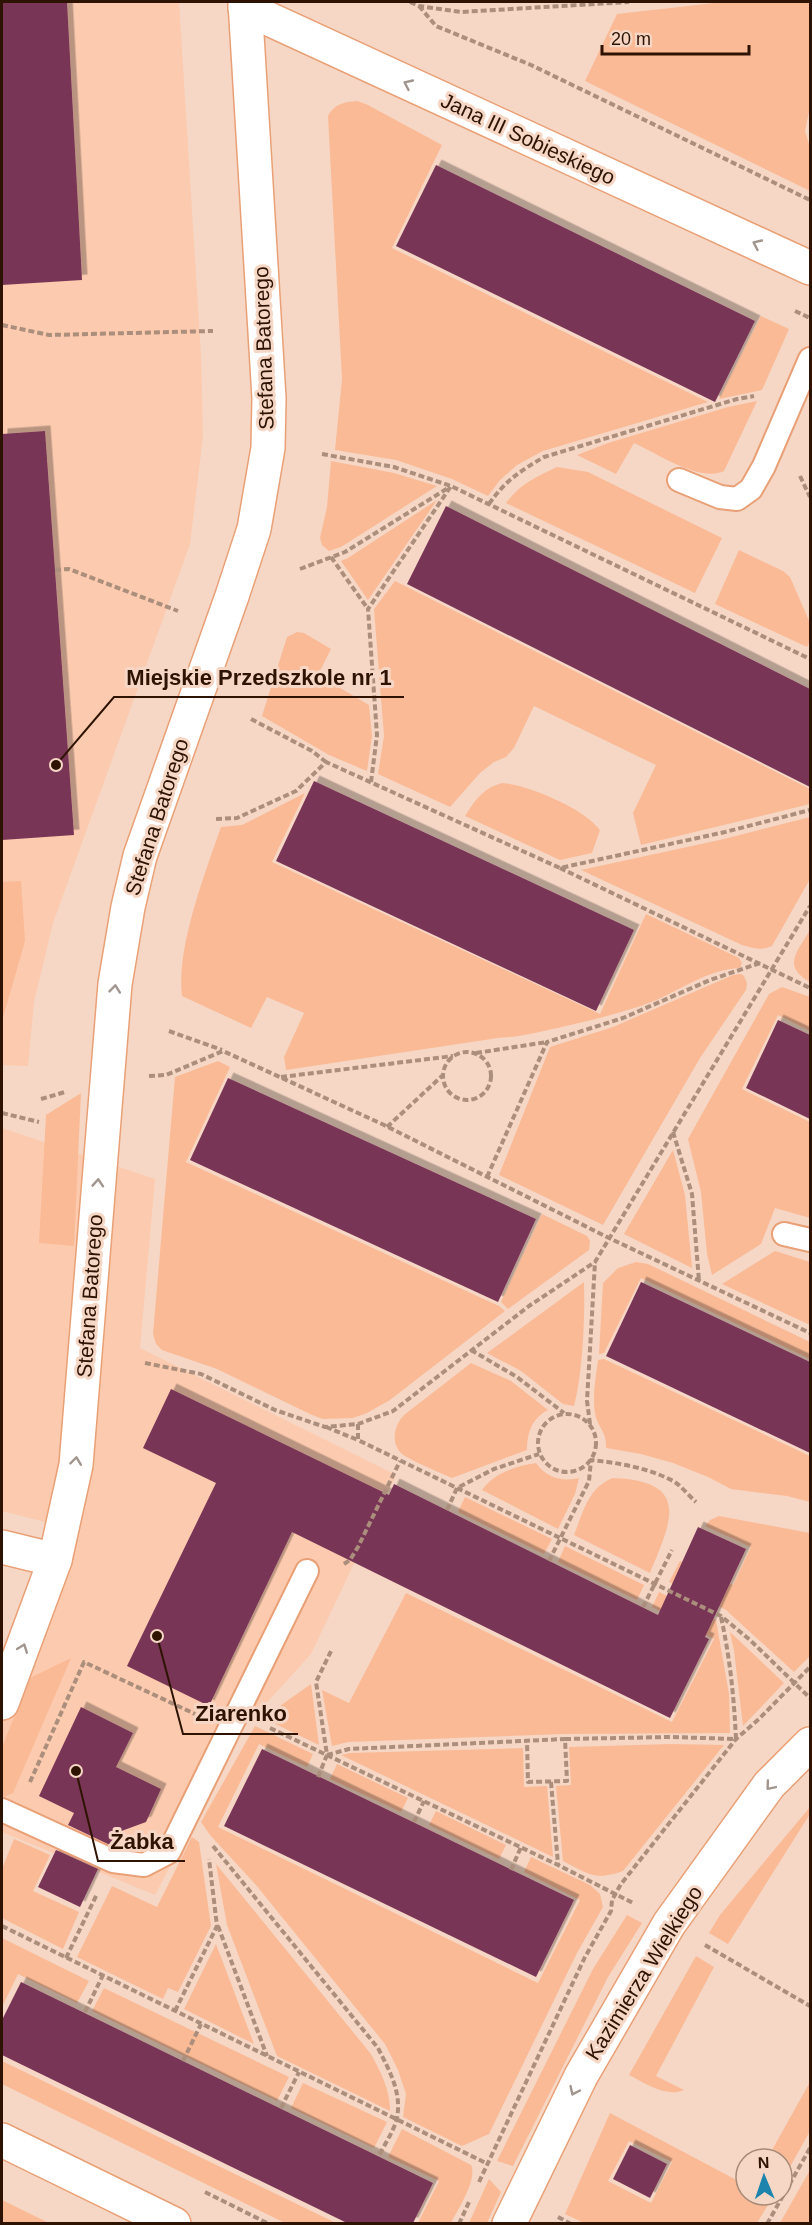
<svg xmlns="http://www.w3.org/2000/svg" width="812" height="2225" viewBox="0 0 812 2225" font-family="Helvetica,sans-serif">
<defs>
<filter id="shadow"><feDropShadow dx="5.5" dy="-5.5" stdDeviation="0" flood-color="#0004"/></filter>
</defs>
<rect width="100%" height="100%" fill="#f6d7c5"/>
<g fill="#fccaae">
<polygon points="2,2 179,2 201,355 203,436 190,544 53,923 34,1002 28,1066 2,1065"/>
<polygon points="2,1128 155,1179 140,1348 396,1475 311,1654 242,1730 155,1895 2,1832 2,1652 53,1524 2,1511"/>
</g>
<g fill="#faba96" fill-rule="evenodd">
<polygon points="723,2 810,2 810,107 805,131 810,147 810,191 585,81 617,14"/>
<path d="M357 101 366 104 442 145 392 248 708 402 543 451 517 465 500 480 488 496 452 479 396 460 335 450 342 379 328 116C334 104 344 102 357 101Z"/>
<polygon points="761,316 789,329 762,390 719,399"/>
<path d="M757 401 724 471C701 483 656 453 634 443L616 474 577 455 608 443 728 407Z"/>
<polygon points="331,461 394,473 437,486 341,547 329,551 322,545 320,538 327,507"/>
<path d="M557 467 588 472 722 538 695 593 506 503C520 484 536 477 557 467Z"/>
<polygon points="437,500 368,600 341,561 348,558"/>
<polygon points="739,550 783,571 790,577 810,623 810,641 807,647 715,604"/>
<polygon points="395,581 810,789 810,804 641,845 633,813 656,765 534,706 514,748 506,757 494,762 480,773 450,807 378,774 384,736 374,609"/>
<polygon points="297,632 304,633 331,649 318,675 369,705 372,736 367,771 329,755 262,716 287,637"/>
<path d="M503 783C531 786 583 808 600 830L592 853 560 860 465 816C475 800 484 787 503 783Z"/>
<path d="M305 793 272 862 600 1014 646 914 739 958 742 963 740 968C709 969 682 989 654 1001 626 1012 596 1019 566 1026 543 1031 521 1037 498 1038L286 1070 284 1057 304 1013 267 997 251 1028 182 996C176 948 205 873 221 827L242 825Z"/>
<path d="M810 817V879L772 946C761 951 752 948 742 945L581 870 724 839Z"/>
<polygon points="21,881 25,941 2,1021 2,882"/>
<path d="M810 930V982C781 966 798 951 810 930Z"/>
<polygon points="741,974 744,976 747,983 746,990 700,1058 603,1225 499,1175 550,1047 613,1027 733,975"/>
<polygon points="782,987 810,997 810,1031 778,1015 742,1089 810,1122 810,1218 775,1208 761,1244 712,1275 707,1254 701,1192 688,1139 769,994"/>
<polygon points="218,1061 230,1067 186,1162 499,1306 505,1311 390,1400 367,1413 353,1418 323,1419 312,1415 217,1369 162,1350 156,1344 153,1334 175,1077"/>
<polygon points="81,1093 74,1246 39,1243 46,1115"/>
<polygon points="673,1150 685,1195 692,1268 624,1234"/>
<polygon points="542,1214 587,1236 590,1241 589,1250 508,1309 501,1302"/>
<polygon points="775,1251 810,1262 810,1325 722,1284"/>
<polygon points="636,1262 648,1264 810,1342 810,1359 641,1278 604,1353 599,1354 603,1283 618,1268"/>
<path d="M584 1282C585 1316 583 1373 574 1406L563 1404 521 1371 487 1353Z"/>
<path d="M604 1359 810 1456V1502L787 1496 731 1489 708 1477 673 1463 641 1454 606 1448C607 1431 597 1427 595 1413 592 1395 596 1377 598 1360Z"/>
<path d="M471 1363 511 1381 548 1410C532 1418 527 1433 527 1450L452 1478C441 1473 409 1460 401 1453 390 1442 395 1424 404 1415Z"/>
<path d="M536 1463C547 1478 562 1482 579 1478L575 1494 558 1529 482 1490C494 1473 516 1466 536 1463Z"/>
<path d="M613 1478C692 1481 671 1522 650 1573L574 1535C583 1513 588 1487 613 1478Z"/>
<polygon points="465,1497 552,1539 544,1554 458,1512"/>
<polygon points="719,1516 810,1533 810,1656 794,1672 726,1610 669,1582 680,1561 733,1585 751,1547 705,1526 710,1520"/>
<polygon points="565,1546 644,1585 637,1600 558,1562"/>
<polygon points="659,1592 716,1620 729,1694 730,1733 564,1734 348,1742 332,1746 322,1690 349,1703 406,1593 672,1722 714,1639 652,1607"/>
<polygon points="730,1632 784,1683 743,1726 734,1651"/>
<polygon points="71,1658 13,1793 4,1797 2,1794 2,1747 30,1678"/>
<polygon points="311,1684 319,1745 263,1718"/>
<polygon points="255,1726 313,1754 307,1767 259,1744 218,1827 538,1983 580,1900 524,1872 531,1857 590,1885 600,1894 603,1907 577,1953 489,2134 462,2146 403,2117 406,2094 398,2070 385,2044 256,1885 210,1835 201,1822"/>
<path d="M671 1744 724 1745 623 1871C594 1881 589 1874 563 1861L556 1786 571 1785 569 1747Z"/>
<polygon points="523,1748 524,1787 547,1786 553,1857 341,1755 350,1753"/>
<polygon points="337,1764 408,1798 401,1812 330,1779"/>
<polygon points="810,1807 810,1814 728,1944 709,1933 720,1915"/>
<polygon points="436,1811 506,1845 499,1859 429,1825"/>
<polygon points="192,1837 199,1842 211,1926 178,1992 168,1988 163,1999 77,1957 112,1886 157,1907"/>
<polygon points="14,1839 50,1855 33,1891 79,1912 63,1949 2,1918 2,1869"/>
<path d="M216 1864 371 2054C381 2073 390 2089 390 2111L277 2056 227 1925Z"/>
<polygon points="627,1915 642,1923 608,1977 513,2166 497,2161 593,1969"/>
<polygon points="2,1938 89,1981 77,2003 18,1974 2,2007"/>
<polygon points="216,1944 254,2044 184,2009"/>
<path d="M696 1956 714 1967 656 2076 684 2090C666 2098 645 2083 629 2075Z"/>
<polygon points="104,1988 289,2077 277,2101 92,2011"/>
<polygon points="2,2061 336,2223 285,2223 2,2084"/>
<polygon points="810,2082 810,2131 782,2181 782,2159 767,2159"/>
<polygon points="303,2083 387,2122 374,2148 291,2108"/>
<path d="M610 2113 746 2185V2195H774L757 2223H584L565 2214ZM629 2141 672 2162 651 2203 608 2181Z"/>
<path d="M402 2129 471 2165C478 2179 458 2209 451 2223H418L439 2181 388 2157Z"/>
<polygon points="810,2170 810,2223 780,2223"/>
<polygon points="489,2179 501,2192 487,2223 469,2223"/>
<polygon points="2,2200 49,2223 2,2223"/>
</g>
<g fill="#793557" filter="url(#shadow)">
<polygon points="2,2 67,2 82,280 2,285"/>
<polygon points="436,165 755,321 715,402 396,246"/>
<polygon points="45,431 74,835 2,840 2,434"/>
<polygon points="446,506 810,689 810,787 407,584"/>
<polygon points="314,781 634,930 596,1011 276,861"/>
<polygon points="778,1020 810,1035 810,1119 746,1088"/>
<polygon points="228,1078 536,1219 498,1302 190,1160"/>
<polygon points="641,1282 810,1362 810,1453 606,1356"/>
<polygon points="171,1389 389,1495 394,1484 658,1615 698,1527 746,1549 705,1637 709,1639 670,1718 292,1532 209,1706 127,1666 216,1483 143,1448"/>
<polygon points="81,1707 133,1733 116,1767 161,1789 146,1822 116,1833 110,1845 68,1825 74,1813 39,1796"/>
<polygon points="262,1749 574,1900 536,1977 224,1826"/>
<polygon points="56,1850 98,1869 80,1907 38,1887"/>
<polygon points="21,1982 433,2183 413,2223 347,2223 2,2055 2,2020"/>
<polygon points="630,2145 667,2164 650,2198 613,2179"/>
</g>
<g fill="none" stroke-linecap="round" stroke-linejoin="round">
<defs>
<g id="service">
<polyline points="679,480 720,497 737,499 751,489 764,466 810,359"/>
<polyline points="784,1234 810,1240"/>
<polyline points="2,1810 113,1861 144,1865 169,1852 307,1571"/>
</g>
<g id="minor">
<polyline points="245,8 810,268"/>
<polyline points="2,1547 55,1560"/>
<polyline points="2,1703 55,1560 76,1465 115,984 128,907 140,856 232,596 254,529 268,448 269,398 245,2"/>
<polyline points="2,2140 174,2224"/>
<polyline points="509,2224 581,2076 669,1924 769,1785 810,1744"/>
</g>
</defs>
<use href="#service" stroke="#e9a076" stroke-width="26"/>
<use href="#minor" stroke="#e9a076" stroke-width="36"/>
<g stroke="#ab8e7c" stroke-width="4" stroke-dasharray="6 3" stroke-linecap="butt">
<polyline points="410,2 419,6 461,12 629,2"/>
<polyline points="419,6 436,26 531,65 810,200"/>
<polyline points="795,311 810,318"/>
<polyline points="2,325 49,335 213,331"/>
<polyline points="322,454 394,467 451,486 810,659"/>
<polyline points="800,476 810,497"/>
<path d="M489 504C505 481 520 471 544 457L737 399 754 396"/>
<polyline points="331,557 368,609"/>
<polyline points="300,569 345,552 448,488"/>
<polyline points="55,570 69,569 178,611"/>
<polyline points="251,719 312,751 326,762"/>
<polyline points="371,782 377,735 368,609 451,486"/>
<polyline points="216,819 237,818 296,791 326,762 560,868 725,832 810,810"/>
<polyline points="560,868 810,988"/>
<polyline points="169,1031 222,1050"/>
<circle cx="467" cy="1076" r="24"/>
<polyline points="476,1053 547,1042"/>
<polyline points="149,1076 166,1075 223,1051 382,1124 609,1238 810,1333"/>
<polyline points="281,1077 453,1056"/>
<polyline points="41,1099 65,1092"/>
<polyline points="2,1113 39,1122"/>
<polyline points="387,1127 442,1076"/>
<polyline points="673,1132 692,1194 699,1281"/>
<polyline points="487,1177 547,1042 623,1018 710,980 760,963"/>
<polyline points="471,1350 517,1377 564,1413"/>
<polyline points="145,1363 201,1374 275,1410 325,1427 358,1424 393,1411 529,1306 595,1262 810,906"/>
<circle cx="567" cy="1443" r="29"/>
<polyline points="358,1424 358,1440 721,1616 750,1640 810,1698"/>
<polyline points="590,1424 587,1401 595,1262"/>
<polyline points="326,1427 358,1440"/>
<polyline points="447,1510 457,1488 494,1469 539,1454"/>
<path d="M549 1561 589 1481 591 1460C620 1463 649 1468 675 1482 682 1487 689 1496 696 1502"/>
<polyline points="344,1564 350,1560 358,1547 400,1461"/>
<polyline points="643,1607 672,1550"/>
<polyline points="270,1728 558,1865 633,1903"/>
<path d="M565 1739 670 1737 736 1739C734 1697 730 1658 721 1617"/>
<polyline points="327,1755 349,1749 565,1739 567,1781 528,1782 527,1741"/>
<polyline points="318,1777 327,1755 316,1682 332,1649"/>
<polyline points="30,1782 84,1662 195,1714"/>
<polyline points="551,1782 558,1864"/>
<polyline points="414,1822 424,1801"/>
<path d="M213 1846 378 2048C389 2070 402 2092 397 2118 394 2131 384 2145 379 2156"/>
<polyline points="511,1870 521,1847"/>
<polyline points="2,1926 488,2164"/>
<polyline points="218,1926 267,2056"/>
<polyline points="705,1945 810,2006"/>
<polyline points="66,1958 97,1894"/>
<polyline points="175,2011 217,1926 209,1859"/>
<polyline points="85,2012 103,1975"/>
<polyline points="183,2061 201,2024"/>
<polyline points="281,2108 299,2072"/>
<polyline points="479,2182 585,1957 611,1911 612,1900 621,1884 736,1739 759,1719 810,1667"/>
<polyline points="205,2192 269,2224"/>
<polyline points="558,2217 571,2224"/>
<polyline points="459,2224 469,2202"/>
<polyline points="767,2224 810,2148"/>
</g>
<use href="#service" stroke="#fff" stroke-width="22"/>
<use href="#minor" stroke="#fff" stroke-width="33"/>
</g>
<defs><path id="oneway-chevron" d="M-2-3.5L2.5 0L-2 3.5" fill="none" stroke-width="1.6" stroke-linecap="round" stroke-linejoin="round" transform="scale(1.5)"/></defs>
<g stroke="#a1958e">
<use href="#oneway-chevron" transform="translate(408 84) rotate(-155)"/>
<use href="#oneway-chevron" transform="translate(757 244) rotate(-155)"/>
<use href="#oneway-chevron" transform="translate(115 989) rotate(-84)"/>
<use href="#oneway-chevron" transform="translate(98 1183) rotate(-86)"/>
<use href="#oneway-chevron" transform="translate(76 1461) rotate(-83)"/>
<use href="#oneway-chevron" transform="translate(23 1648) rotate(-69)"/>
<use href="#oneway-chevron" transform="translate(770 1786) rotate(130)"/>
<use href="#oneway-chevron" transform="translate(574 2091) rotate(115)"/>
</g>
<g text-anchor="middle" stroke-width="6" stroke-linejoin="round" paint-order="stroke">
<g font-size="21" fill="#2e1303" stroke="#f6d7c5">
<text transform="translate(528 139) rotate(25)" y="7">Jana III Sobieskiego</text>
<text transform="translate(264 348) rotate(-92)" y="7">Stefana Batorego</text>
<text transform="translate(157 817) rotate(-72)" y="7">Stefana Batorego</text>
<text transform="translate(90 1296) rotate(-86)" y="7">Stefana Batorego</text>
<text transform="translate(644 1973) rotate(-58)" y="7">Kazimierza Wielkiego</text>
</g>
</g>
<path fill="none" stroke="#2e1303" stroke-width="2" d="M56 765L114 697H404M157 1636L183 1734H298M76 1771L98 1861H185"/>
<g fill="#2e1303" stroke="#f6d7c5" stroke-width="2">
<circle cx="56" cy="765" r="6"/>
<circle cx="157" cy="1636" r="6"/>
<circle cx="76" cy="1771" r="6"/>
</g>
<g font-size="22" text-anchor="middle" font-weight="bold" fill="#2e1303" stroke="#f6d7c5" stroke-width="6" stroke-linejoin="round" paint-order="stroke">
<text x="259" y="685">Miejskie Przedszkole nr 1</text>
<text x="241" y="1721">Ziarenko</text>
<text x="142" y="1849">Żabka</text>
</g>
<rect width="812" height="2225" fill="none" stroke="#2e1303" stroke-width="6"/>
<g transform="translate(764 2177) rotate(358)"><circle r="28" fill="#f6d7c5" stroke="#a68977" stroke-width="1.5"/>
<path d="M0-4.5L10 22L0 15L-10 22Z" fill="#1c84ad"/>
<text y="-9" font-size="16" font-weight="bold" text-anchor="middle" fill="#2e1303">N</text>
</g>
<path d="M602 45v9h147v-9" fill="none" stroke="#2e1303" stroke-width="3"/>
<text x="611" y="45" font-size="18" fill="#2e1303" stroke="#f6d7c5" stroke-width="4.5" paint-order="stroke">20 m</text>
</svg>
